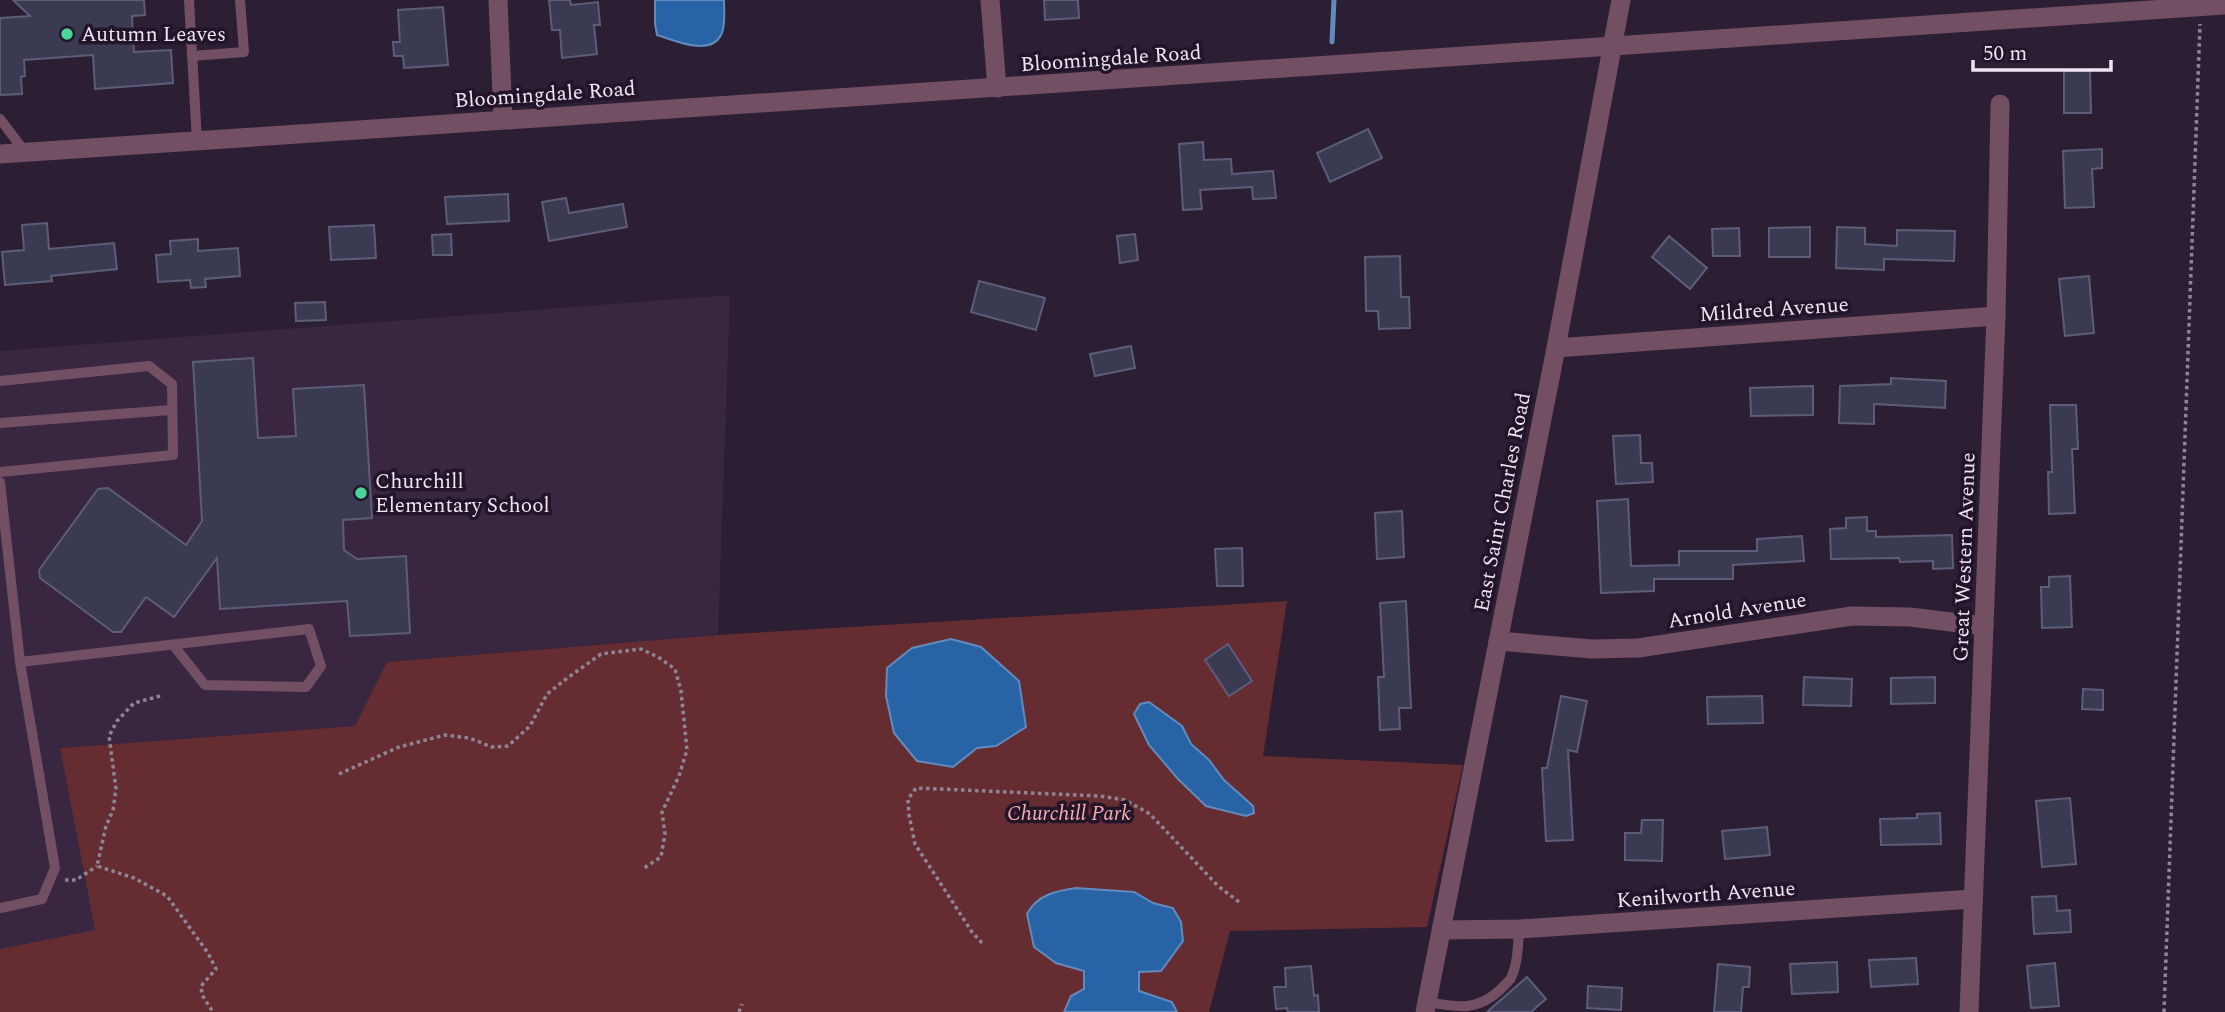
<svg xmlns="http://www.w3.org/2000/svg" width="2225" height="1012" viewBox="0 0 2225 1012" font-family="Spectral,serif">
<rect width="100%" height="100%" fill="#2c1e33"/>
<polygon fill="#392741" points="730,295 718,635 388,662 355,726 60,748 95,930 0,949 0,351"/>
<polygon fill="#652c32" points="1287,601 1263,756 1463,765 1427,927 1230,931 1209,1012 0,1012 0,949 95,930 60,748 355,726 387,662 718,635"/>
<g fill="#2863a5" stroke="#638abc" stroke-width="2">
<path d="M655 0H724C724 10 726 26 721 35 710 57 674 40 657 35L655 24Z"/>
<polygon points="951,639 981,647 1019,681 1026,727 996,746 977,748 953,767 917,761 894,733 886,696 887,668 912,648"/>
<polygon points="1149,702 1182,726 1191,744 1209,760 1224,780 1253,806 1254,813 1246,816 1206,806 1178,779 1149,745 1134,714 1140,704"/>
<path d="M1076 888 1134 892 1153 903 1173 908 1181 922 1183 941 1161 971 1139 972V991L1172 1002 1177 1012H1064L1071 996 1084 989V971L1056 963 1034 947 1027 914C1037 895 1055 891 1076 888Z"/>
</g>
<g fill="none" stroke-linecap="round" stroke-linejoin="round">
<polyline stroke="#638abc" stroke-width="5" points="1332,42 1334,0"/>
</g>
<g fill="#3a3b53" stroke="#5c5d78" stroke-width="2">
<polygon points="13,0 144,0 145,15 132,16 134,52 171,50 173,83 95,89 93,55 24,60 25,76 21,77 22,94 0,95 0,18 30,16"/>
<polygon points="549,0 570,0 571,5 598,2 600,25 594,25 597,54 562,58 560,30 552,30"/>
<polygon points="1044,0 1078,0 1079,18 1045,20"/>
<polygon points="443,7 448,65 404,68 403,56 394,56 393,42 400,42 398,10"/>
<polygon points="2064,71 2090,71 2091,113 2064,113"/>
<polygon points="1368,129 1382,158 1330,182 1317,153"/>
<polygon points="1203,142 1204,160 1231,159 1232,174 1273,171 1276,198 1253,199 1252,187 1200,190 1202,209 1183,210 1179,144"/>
<polygon points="2102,149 2102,168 2092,169 2094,207 2065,208 2063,151"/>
<polygon points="508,194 509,221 447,224 445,197"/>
<polygon points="566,198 569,213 623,204 627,227 549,241 542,202"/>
<polygon points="47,223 49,249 114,243 117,269 51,276 52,281 5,285 2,252 24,250 22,225"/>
<polygon points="374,225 376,258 331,260 329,227"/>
<polygon points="1810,227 1810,257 1769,257 1769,228"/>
<polygon points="1837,227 1865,228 1865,244 1897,246 1897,230 1955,231 1954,261 1884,259 1884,270 1836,268"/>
<polygon points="1739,228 1740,256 1713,256 1712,229"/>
<polygon points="451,234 452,255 433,255 432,235"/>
<polygon points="1135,234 1138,260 1120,263 1117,236"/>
<polygon points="1669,236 1707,268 1690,289 1652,257"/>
<polygon points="198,239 198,251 238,248 240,276 205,279 206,287 191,288 190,280 158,282 156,255 171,254 170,241"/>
<polygon points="1400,256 1401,297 1409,297 1410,328 1379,329 1378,311 1366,311 1365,257"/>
<polygon points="2089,276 2094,333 2065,336 2059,279"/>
<polygon points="979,281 1045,298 1036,330 971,312"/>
<polygon points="325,302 326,320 296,321 295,303"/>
<polygon points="1131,346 1135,368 1095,376 1090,354"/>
<polygon points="253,358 258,438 296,436 293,389 364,385 372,518 343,520 344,550 357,559 406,556 410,633 350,636 347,601 220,609 217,558 174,617 146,597 121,632 113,632 40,578 39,570 98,489 108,488 186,545 202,521 193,362"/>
<polygon points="1891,378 1946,381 1945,408 1874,404 1874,424 1839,423 1840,386 1891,384"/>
<polygon points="1813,386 1813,415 1751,416 1750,388"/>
<polygon points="2050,405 2076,405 2078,449 2072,449 2075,513 2049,514 2048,472 2052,472"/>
<polygon points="1640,435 1641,463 1652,463 1653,482 1616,484 1613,436"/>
<polygon points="1628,499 1631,566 1679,565 1679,551 1757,551 1757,539 1802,536 1804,561 1733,565 1733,579 1654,579 1654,591 1601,593 1597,501"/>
<polygon points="1402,511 1404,557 1377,559 1375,513"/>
<polygon points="1867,517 1867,531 1876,531 1876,537 1952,535 1953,568 1933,569 1933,561 1900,562 1899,558 1831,559 1830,529 1846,528 1846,518"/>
<polygon points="1242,548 1243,586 1217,586 1215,549"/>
<polygon points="2070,576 2072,627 2042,628 2041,587 2049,587 2049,577"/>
<polygon points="1406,601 1411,708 1399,708 1400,729 1380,730 1378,677 1384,677 1380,603"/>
<polygon points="1228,644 1252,681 1229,696 1205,660"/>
<polygon points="1804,677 1852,679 1851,706 1803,705"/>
<polygon points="1935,677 1935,703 1891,704 1891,678"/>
<polygon points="2083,689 2103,690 2103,710 2082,709"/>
<polygon points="1561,696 1587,701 1577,752 1568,750 1573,840 1546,841 1542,768 1547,768"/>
<polygon points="1762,696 1763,723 1708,724 1707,697"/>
<polygon points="2070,798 2076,864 2042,867 2036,801"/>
<polygon points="1940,813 1941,844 1881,845 1880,819 1917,818 1917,814"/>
<polygon points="1642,820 1663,820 1662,861 1625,860 1625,833 1641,833"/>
<polygon points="1767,827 1770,855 1725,859 1722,831"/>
<polygon points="2056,896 2057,911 2070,910 2071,932 2034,934 2032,897"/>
<polygon points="1916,958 1918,984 1871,987 1869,960"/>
<polygon points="1837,962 1838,992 1792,994 1790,964"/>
<polygon points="2055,963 2059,1006 2031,1008 2027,966"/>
<polygon points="1718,964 1750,967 1749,987 1743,987 1741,1012 1714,1012"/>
<polygon points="1311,966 1314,996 1318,995 1319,1012 1288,1012 1287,1008 1276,1009 1274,987 1286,987 1285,968"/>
<polygon points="1527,977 1546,999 1531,1012 1487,1012"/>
<polygon points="1588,986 1622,988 1621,1010 1587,1008"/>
</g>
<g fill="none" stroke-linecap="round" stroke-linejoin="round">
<g stroke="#908596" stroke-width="3.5" stroke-dasharray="3.5 3.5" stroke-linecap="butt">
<polyline points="160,696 134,703 117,721 109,736 116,789 113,810 106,826 97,866 134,878 167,896 208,953 216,969 201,986 202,995 213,1012"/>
<polyline points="339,774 399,747 445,735 469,738 492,747 508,746 530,726 547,694 566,679 601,654 641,649 658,657 675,669 681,691 687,750 679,776 662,812 665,834 661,857 644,868"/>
<polyline points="65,880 76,880 97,866"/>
<polyline points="982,943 972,932 915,844 909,815 908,799 916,788 1100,796 1125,800 1150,814 1218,886 1239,902"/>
<polyline points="739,1012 742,1004"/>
<polyline points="2164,1012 2200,24"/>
</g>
<g stroke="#724f63" stroke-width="10">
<polyline points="189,0 197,141"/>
<polyline points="192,56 244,52 240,0"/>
<polyline points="0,119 25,152"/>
<polyline points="0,381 149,366 172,384 173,455 0,472"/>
<polyline points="0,423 171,410"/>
<polyline points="0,482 20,662 55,868 42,899 0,908"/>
<polyline points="20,662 309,629 321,666 306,687 205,685 174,646"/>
<path d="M1427 1002C1457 1007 1476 1012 1500 990 1503 986 1509 982 1511 978 1518 963 1518 945 1519 929"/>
</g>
<g stroke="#724f63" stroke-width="19">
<polyline points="498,0 503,119"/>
<polyline points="990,0 997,88"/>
<polyline points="1556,348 1996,316"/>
<polyline points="1498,641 1592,649 1638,648 1852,616 1910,617 1984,626"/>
<polyline points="1442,930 1519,929 1973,899"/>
<polyline points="1969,1012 1996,316 2000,104"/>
</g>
<g stroke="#724f63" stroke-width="19">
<polyline points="0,154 2225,5"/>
<polyline points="1425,1012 1556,348 1621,0"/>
</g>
</g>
<g fill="#4cd39b" stroke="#221529" stroke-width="2.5">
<circle cx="67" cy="34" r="7"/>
<circle cx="361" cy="493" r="7"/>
</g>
<g text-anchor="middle" stroke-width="7" stroke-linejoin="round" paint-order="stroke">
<g font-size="21" fill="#eee5f3" stroke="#221529" text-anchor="start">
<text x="81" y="41">Autumn Leaves</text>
<text x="375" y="488">Churchill<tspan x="375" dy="24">Elementary School</tspan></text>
</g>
<g font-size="21" fill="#eee5f3" stroke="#221529">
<text transform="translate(1111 58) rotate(-4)" y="7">Bloomingdale Road</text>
<text transform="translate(545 94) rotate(-4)" y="7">Bloomingdale Road</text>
<text transform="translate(1774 309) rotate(-4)" y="7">Mildred Avenue</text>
<text transform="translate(1502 502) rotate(-79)" y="7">East Saint Charles Road</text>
<text transform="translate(1964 557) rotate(-88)" y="7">Great Western Avenue</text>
<text transform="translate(1737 610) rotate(-9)" y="7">Arnold Avenue</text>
<text transform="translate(1706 894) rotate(-4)" y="7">Kenilworth Avenue</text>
</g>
<g font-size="21" font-style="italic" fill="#f8abb0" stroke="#221529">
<text x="1069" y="820">Churchill Park</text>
</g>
</g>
<path d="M1973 60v10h138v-10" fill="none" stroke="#eee5f3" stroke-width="3.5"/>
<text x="1983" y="60" font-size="21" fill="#eee5f3" stroke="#221529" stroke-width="5" paint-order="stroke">50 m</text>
</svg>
